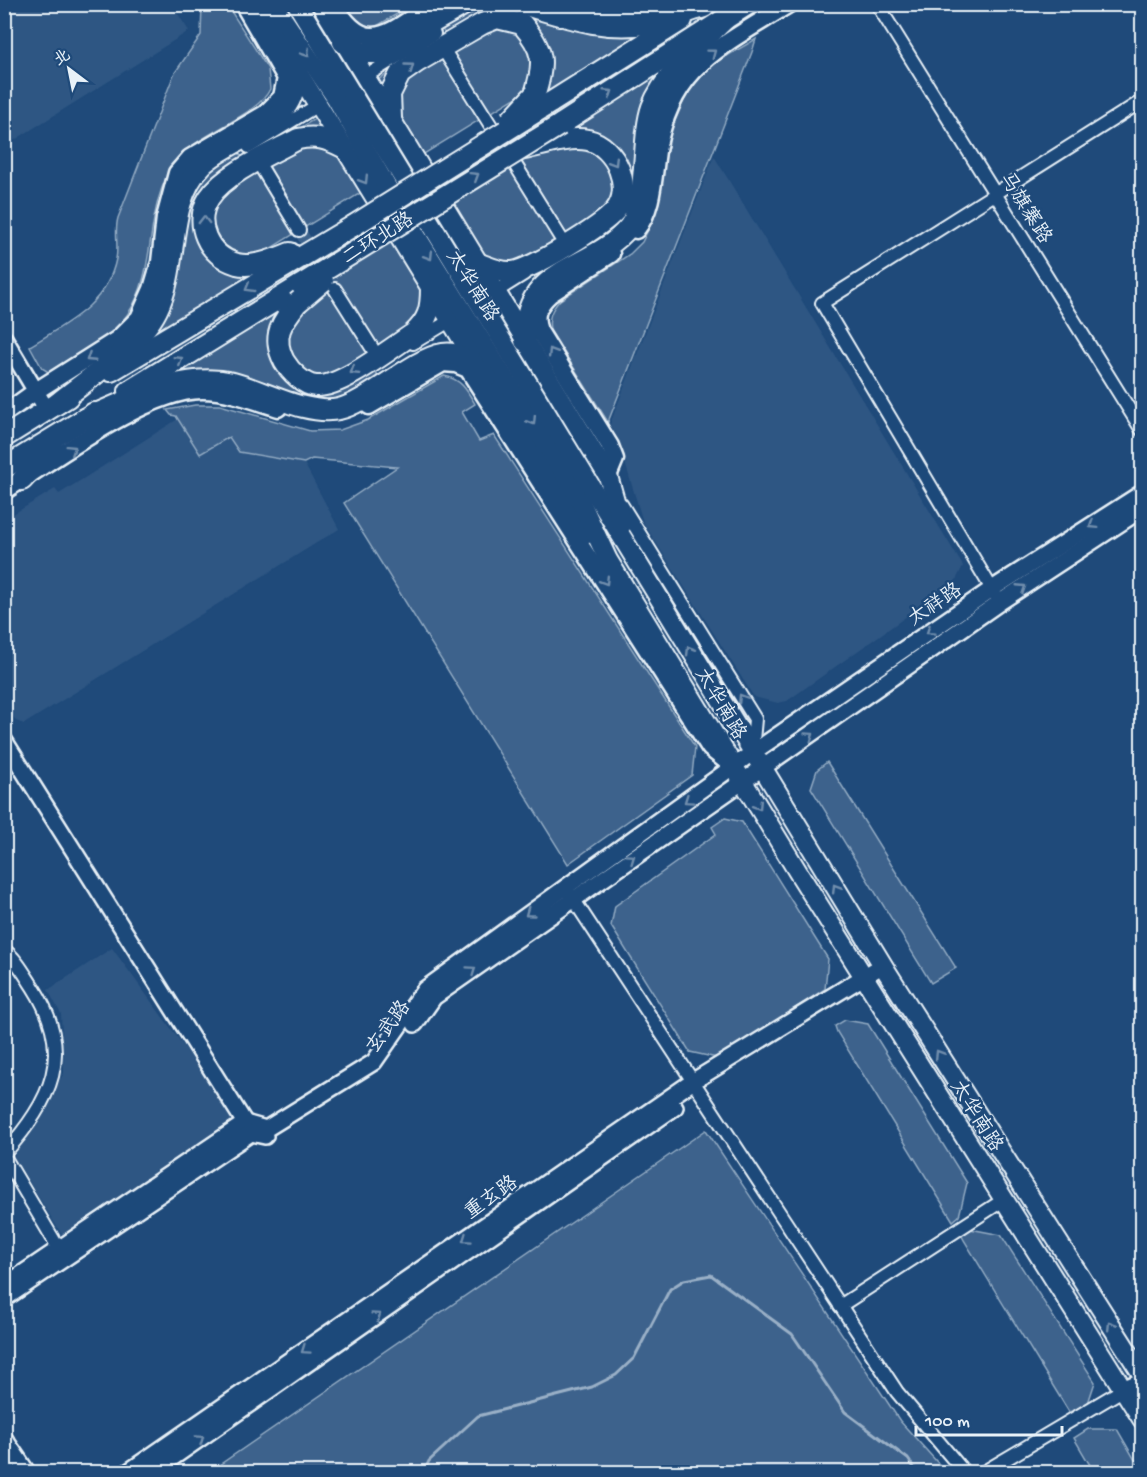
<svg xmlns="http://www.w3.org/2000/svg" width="1147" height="1477" viewBox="0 0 1147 1477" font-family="'Gochi Hand','LXGW WenKai TC',sans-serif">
<rect width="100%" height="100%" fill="#1f4a7a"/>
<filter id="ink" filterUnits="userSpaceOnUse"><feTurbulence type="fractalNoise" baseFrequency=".0167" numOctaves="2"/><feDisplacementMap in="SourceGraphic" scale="12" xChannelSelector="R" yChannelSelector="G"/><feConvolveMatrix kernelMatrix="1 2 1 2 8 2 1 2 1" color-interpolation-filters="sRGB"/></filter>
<g filter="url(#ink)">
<g fill="#2e5683">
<polygon points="5,4 172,5 189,31 5,146"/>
<polygon points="714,156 963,566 955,582 787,701 778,703 754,697 643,522 618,439 610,424"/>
<polygon points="178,419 200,453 229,437 239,452 304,463 339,529 24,724 16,721 5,705 5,519 55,489 59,494"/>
<polygon points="112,948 236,1117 62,1235 14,1157 64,1073 61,1014 48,990"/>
</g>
<g fill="#3c628c" stroke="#92aac2" stroke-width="1.5">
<path d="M202 5H227L268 69 270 89C258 116 199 132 177 160 141 208 160 268 127 315 108 342 77 357 50 373L42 368 30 346C65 324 107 305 116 259 119 245 114 232 118 218L174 74 201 35Z"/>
<polygon points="346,5 412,5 377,26 365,27 355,19"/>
<polygon points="514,5 651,28 543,97 523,93 258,256 261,273 149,338 190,199 204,174 238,151 245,162 447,37 440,26 471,6"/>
<path d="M756 39 752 52 608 422 550 330C548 317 551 310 560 300L630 254 642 242 654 218 671 130 688 91 713 64Z"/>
<polygon points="671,66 635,195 620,227 583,255 575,243 373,368 380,380 346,399 320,403 172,374"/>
<path d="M444 376C461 379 467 390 475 404L462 412 479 441 494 435 695 747 692 775 568 864 344 503 397 467 312 459 304 463 239 452 229 437 200 454 176 416 171 415 167 410 195 405H220L310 431 340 430 368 420Z"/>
<polygon points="827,762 956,968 931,983 811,788 817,770"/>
<polygon points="725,818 742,822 828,959 825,989 717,1058 690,1052 611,926 615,906 716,834 712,827"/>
<polygon points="845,1020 868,1024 967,1183 959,1216 953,1221 837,1032 835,1026"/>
<polygon points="706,1130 900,1421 946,1472 209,1472"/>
<polygon points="970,1229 1001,1235 1095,1382 1086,1409 1076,1416 1072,1411 1069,1412 964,1240 961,1234"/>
<polygon points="1088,1429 1117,1429 1142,1472 1094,1472 1074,1438"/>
</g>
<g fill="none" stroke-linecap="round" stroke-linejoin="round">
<polyline stroke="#9ab0c7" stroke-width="3" points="424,1472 429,1461 478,1416 592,1387 616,1375 634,1358 670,1289 684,1280 711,1275 792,1334 845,1412 908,1459 917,1472"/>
<polyline stroke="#3d638d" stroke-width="12" stroke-dasharray="12 6" stroke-linecap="butt" points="299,230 327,275"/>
<defs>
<g id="minor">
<polyline points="877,4 1142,430"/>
<polyline points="445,52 562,240"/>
<polyline points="371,73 434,34"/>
<polyline points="249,147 313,108"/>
<polyline points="261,167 299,230"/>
<polyline points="335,289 374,351"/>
<polyline points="500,289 524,274"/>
<polyline points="413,343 446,323"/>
<polyline points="621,504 755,719 752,752"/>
<polyline points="996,596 822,303 1142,101"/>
<polyline points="570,894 897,1392 964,1472"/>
<path d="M4 950C16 958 25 975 33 987 76 1054 51 1100 4 1154"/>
<polyline points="4,1156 59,1249"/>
<polyline points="840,1306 1005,1199"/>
<polyline points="984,1472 1124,1389"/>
</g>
<g id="tertiary">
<polyline points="4,338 47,410"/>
<polyline points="4,740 250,1131"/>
<polyline points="415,1024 434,997 1000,602 1142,509"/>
<polyline points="4,1286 245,1123 266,1129 374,1062 425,989 566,887 752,753 992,589 1142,493"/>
<polyline points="4,1299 251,1133 265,1136"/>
<polyline points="4,1438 27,1472"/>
<polyline points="128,1472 692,1082 883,965"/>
<polyline points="152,1472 675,1107"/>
</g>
<g id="secondary">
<path d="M334 4C367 60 390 31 433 4"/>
<polyline points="581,4 619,12 658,4"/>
<path d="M636 230C653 209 653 178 657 151 672 65 721 47 789 4"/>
<polyline points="369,406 443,363 456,364 468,369 710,748 731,765"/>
<polyline points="4,414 36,391 118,339 139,318 152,289 160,262 165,218 177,173 190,158 265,114 282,97 286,78 243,4"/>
<path d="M608 476 615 459 610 446 539 331C533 315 538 305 550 294L611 254"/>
<path d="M4 491C54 460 146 390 202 390 228 390 253 400 278 408"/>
<polyline points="1124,1389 1142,1381"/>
</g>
<g id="primary">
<polyline points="256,4 559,497 588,534"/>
<polyline points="273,4 336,98 396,203 578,496 608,560 798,872 1142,1419"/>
<polyline points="297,4 887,972 1142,1374"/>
<polyline points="321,4 608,476 622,525"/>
</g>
<g id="trunk">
<path d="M522 4C563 16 606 32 650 23 668 19 686 12 704 7"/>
<polyline points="343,42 363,53 379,53 465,4"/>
<polyline points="550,103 682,20"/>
<path d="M391 118 390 94 400 74 417 62 482 24 497 18 522 24C544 50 545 62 535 94"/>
<polyline points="560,125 748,4"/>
<path d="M290 253C276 259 253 268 237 264 208 256 193 223 209 198 225 173 272 153 298 139 316 135 327 139 343 147"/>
<path d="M477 263C488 267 500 273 512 272 530 271 602 226 615 211 634 189 616 146 588 140 568 136 540 146 520 150"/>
<path d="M297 303C282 322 271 336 284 361 290 371 303 385 316 386 341 388 391 348 413 334 429 320 431 308 431 288"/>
<path d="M525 341C522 264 592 272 629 227 649 202 641 138 652 107 664 75 701 43 725 19"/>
<polyline points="111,371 353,226"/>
<polyline points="129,391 301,285"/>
<path d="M58 403C89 378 139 346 157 310 180 264 165 203 202 165 229 138 285 130 294 88 295 81 294 72 294 65"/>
<path d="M84 419C131 400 182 371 233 383 264 391 307 416 339 409 371 402 425 347 453 354 466 358 476 368 487 377"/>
<polyline points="4,437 68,397"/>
<polyline points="4,468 94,413"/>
<polyline points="22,480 52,447"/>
</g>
</defs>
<use href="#minor" stroke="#e8f1f8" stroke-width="16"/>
<use href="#tertiary" stroke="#e8f1f8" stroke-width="20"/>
<use href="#secondary" stroke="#e8f1f8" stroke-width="21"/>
<use href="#primary" stroke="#e8f1f8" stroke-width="22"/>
<use href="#trunk" stroke="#e8f1f8" stroke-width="24"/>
<use href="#minor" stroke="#1f4a7a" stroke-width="12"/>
<use href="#tertiary" stroke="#1f4a7a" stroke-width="15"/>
<use href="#secondary" stroke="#1f4a7a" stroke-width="16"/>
<use href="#primary" stroke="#1f4a7a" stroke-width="18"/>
<use href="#trunk" stroke="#1f4a7a" stroke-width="20"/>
<defs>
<g id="trunk-bridge">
<polyline points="510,121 535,94"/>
<polyline points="353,226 550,103"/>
<polyline points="301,285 560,125"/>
<polyline points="297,303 323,281"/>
</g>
</defs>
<use href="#trunk-bridge" stroke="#e8f1f8" stroke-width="24" stroke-linecap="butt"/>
<use href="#trunk-bridge" stroke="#1f4a7a" stroke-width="20"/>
</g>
<defs><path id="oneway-chevron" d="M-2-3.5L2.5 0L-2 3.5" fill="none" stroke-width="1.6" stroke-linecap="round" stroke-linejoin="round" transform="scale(1.5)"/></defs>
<g stroke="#6f8dac">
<use href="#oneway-chevron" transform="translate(306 53) rotate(56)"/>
<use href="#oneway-chevron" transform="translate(712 53) rotate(-37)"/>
<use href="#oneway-chevron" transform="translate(410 67) rotate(-36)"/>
<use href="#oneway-chevron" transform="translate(609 93) rotate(-33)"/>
<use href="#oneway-chevron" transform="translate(614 162) rotate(58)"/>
<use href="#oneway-chevron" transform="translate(475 176) rotate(-32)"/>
<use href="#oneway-chevron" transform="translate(364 180) rotate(58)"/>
<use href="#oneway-chevron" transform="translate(204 220) rotate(-90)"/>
<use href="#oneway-chevron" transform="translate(429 256) rotate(58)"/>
<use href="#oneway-chevron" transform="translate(249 288) rotate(149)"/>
<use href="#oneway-chevron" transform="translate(552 352) rotate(-122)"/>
<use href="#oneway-chevron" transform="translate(90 358) rotate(147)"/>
<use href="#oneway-chevron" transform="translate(179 360) rotate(-32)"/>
<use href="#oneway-chevron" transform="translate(354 371) rotate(148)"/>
<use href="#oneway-chevron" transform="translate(532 421) rotate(58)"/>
<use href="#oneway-chevron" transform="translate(72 449) rotate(-32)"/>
<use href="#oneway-chevron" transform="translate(1093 525) rotate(148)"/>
<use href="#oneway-chevron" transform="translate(605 581) rotate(58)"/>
<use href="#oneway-chevron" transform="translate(1022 588) rotate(-33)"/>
<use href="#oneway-chevron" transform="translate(930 631) rotate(146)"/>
<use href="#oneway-chevron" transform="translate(690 650) rotate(-121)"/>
<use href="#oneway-chevron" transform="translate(742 698) rotate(-122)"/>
<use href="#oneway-chevron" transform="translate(810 736) rotate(-35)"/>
<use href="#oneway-chevron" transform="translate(688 800) rotate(145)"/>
<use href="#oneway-chevron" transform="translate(758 806) rotate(58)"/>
<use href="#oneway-chevron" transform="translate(631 858) rotate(-35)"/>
<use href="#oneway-chevron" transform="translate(836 888) rotate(-122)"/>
<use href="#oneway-chevron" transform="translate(529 913) rotate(144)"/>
<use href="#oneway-chevron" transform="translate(472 970) rotate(-35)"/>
<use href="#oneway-chevron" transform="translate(939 1054) rotate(-122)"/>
<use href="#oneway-chevron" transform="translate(466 1239) rotate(145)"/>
<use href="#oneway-chevron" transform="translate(377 1316) rotate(-35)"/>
<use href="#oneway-chevron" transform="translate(1111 1325) rotate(-122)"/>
<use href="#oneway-chevron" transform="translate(305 1350) rotate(145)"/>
<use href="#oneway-chevron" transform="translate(200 1439) rotate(-35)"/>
</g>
</g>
<g text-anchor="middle" stroke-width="5" stroke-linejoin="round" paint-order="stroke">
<g font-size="20" fill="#e8f1f8" stroke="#1f4a7a">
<text transform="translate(1027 207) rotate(58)" y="7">马旗寨路</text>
<text transform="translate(377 237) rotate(-32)" y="7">二环北路</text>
<text transform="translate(474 285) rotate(58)" y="7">太华南路</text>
<text transform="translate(934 603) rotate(-34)" y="7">太祥路</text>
<text transform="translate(722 703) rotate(59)" y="7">太华南路</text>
<text transform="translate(387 1026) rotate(-54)" y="7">玄武路</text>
<text transform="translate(978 1115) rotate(58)" y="7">太华南路</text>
<text transform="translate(490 1196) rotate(-35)" y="7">重玄路</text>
</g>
</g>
<rect width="1147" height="1477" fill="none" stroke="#1f4a7a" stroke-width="24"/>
<rect x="12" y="12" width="1123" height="1453" fill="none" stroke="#e8f1f8" stroke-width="2" filter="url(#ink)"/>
<g transform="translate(69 69) rotate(328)" stroke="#1f4a7a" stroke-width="4.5" paint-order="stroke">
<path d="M0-4.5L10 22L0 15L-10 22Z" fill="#e8f1f8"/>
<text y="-9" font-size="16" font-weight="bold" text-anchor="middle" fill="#e8f1f8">北</text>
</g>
<path d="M916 1426v9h146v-9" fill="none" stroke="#e8f1f8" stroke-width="3"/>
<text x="925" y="1426" font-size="18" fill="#e8f1f8" stroke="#1f4a7a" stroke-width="4.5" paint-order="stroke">100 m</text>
</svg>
